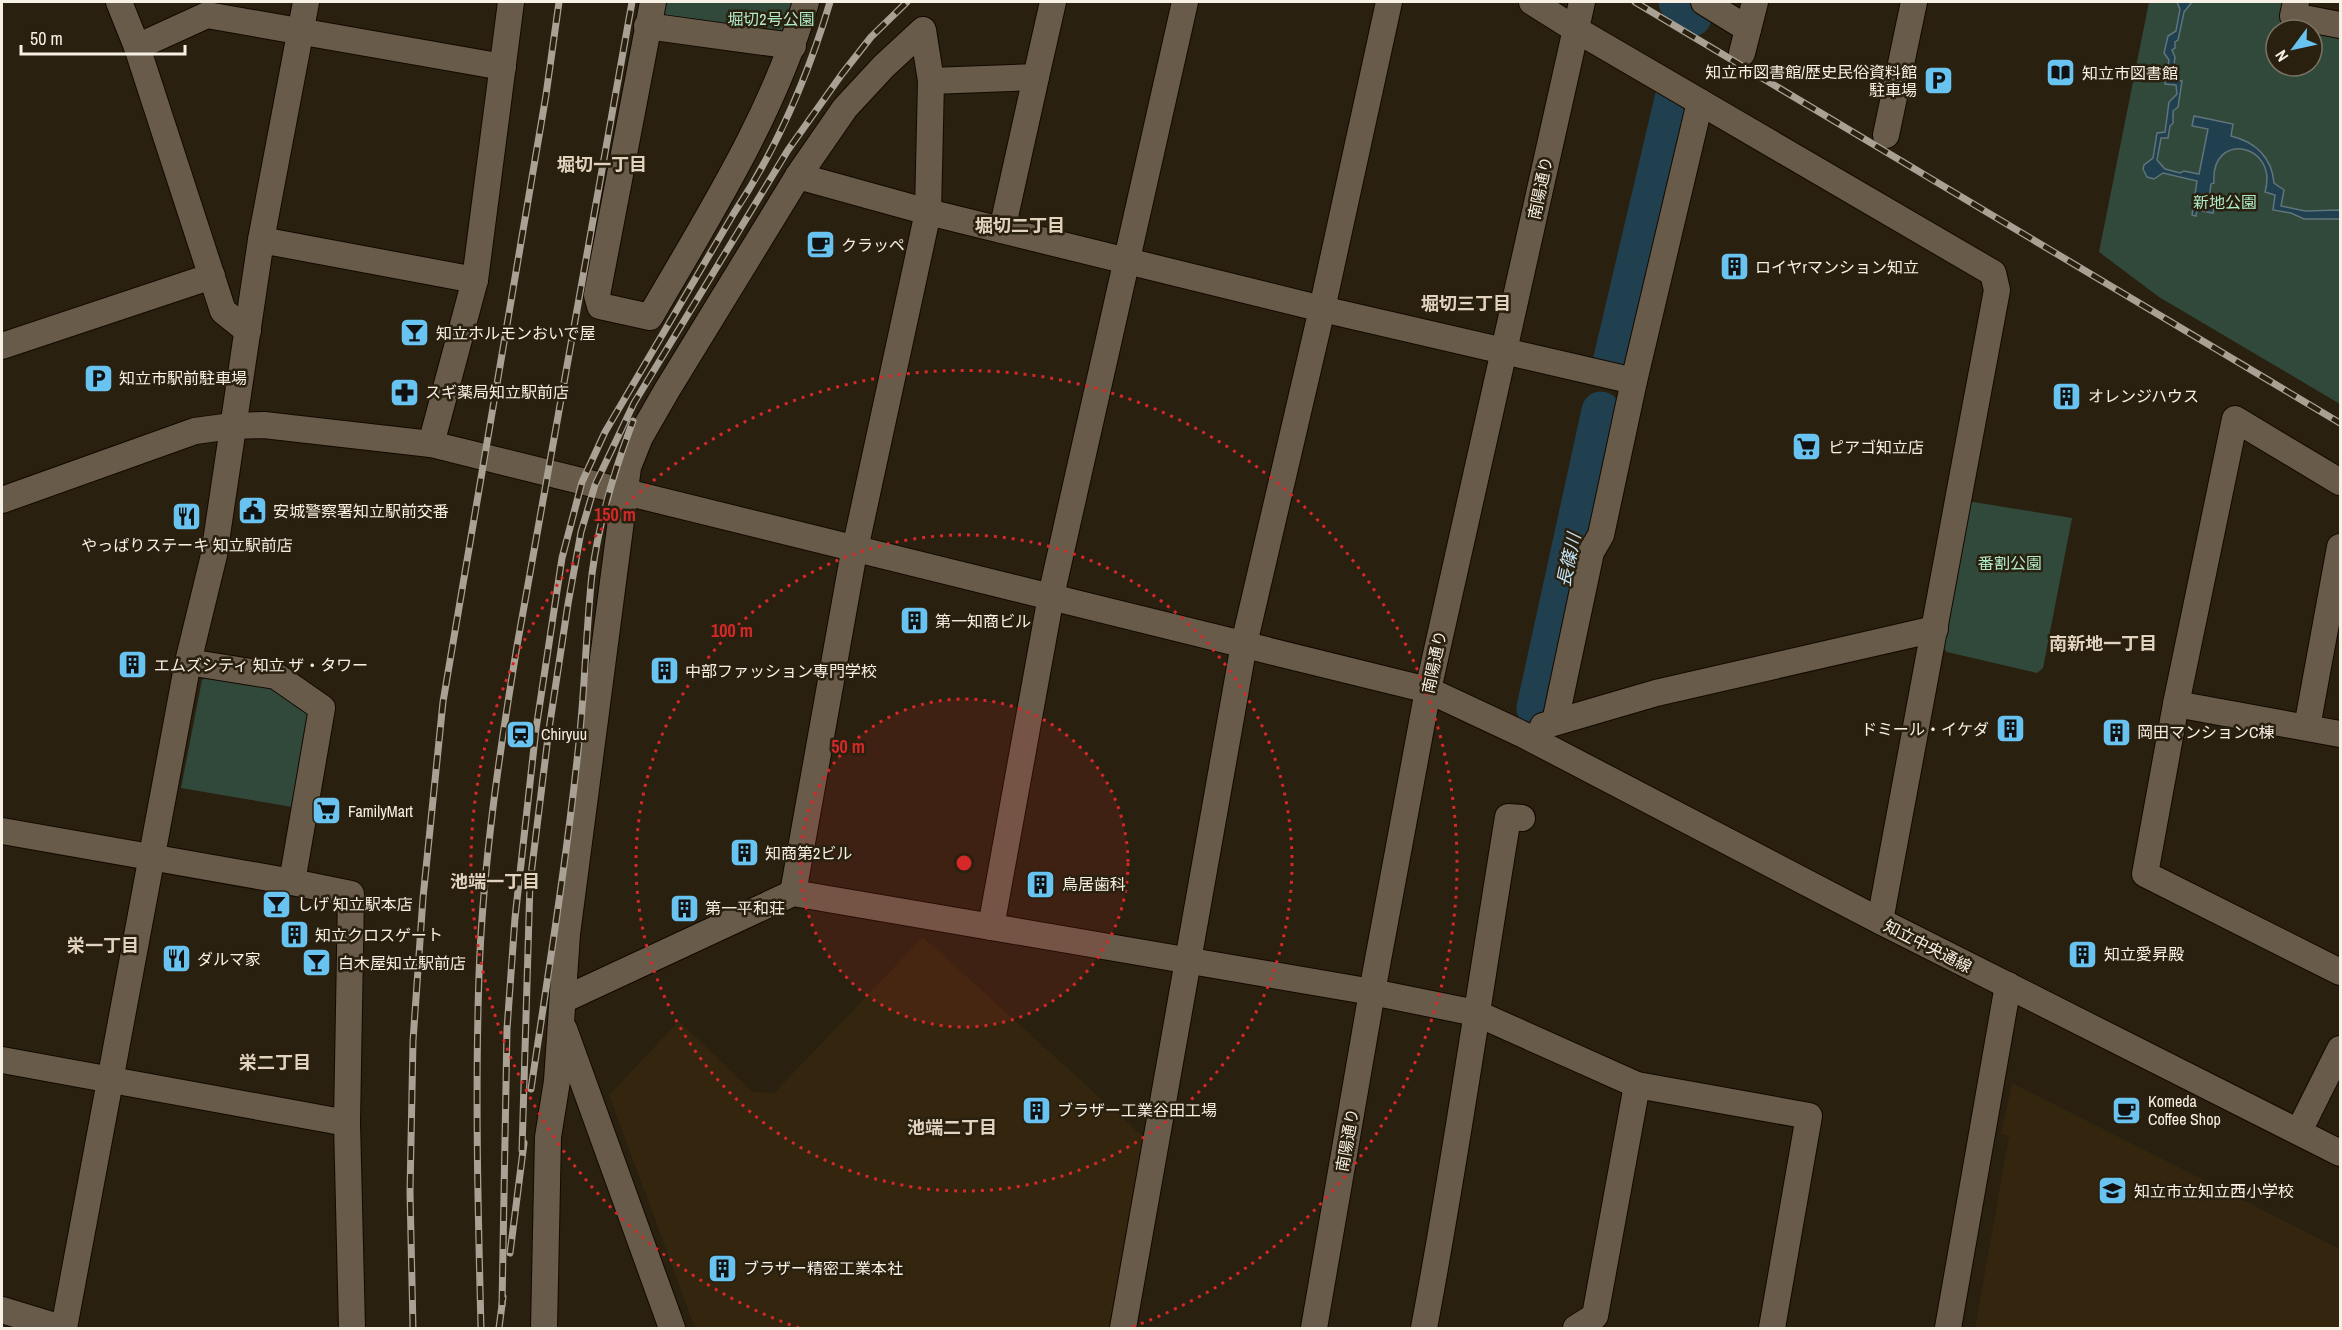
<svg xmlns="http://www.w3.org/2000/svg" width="2342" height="1330" viewBox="0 0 2342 1330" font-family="'Archivo Narrow','Noto Sans JP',sans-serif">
<rect width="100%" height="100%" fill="#2a200f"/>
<g fill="#33250e">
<polygon points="923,937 1150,1143 1116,1328 695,1328 609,1095 679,1021 753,1092 774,1093"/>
<polygon points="2012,1083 2340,1249 2340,1328 1975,1328 2009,1136 2001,1134"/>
</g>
<g fill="#30493b">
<polygon points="667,2 797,2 785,32 776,37 661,19"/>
<polygon points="2149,2 2274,2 2287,4 2282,26 2303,30 2276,30 2276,66 2312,66 2312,32 2340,37 2340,404 2159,297 2099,252"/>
<polygon points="1967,501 2072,518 2043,668 2037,673 1947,652 1943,648"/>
<polygon points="211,673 272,687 311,712 292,807 181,788 202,680"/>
</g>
<path fill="#203f4f" stroke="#60747c" stroke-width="1.5" d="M2177 2H2192L2184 12 2178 40 2175 42V48L2172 50 2175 57 2172 80 2182 81 2178 107 2173 111V123L2170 126 2168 138H2161L2157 160 2165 169 2180 173 2184 171 2199 174 2208 129 2192 126 2194 116 2233 124 2231 136C2256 142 2272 158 2274 183L2284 190 2281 206 2305 211 2340 210V219H2304L2291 213 2273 210 2275 195 2265 192C2279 143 2210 130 2214 183L2211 184 2209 199 2231 203 2229 210 2214 207 2213 213 2197 210 2196 216 2192 215 2197 181 2163 173 2154 179 2147 177 2143 169 2144 165 2153 158 2157 133 2165 132 2169 102 2177 94 2176 85 2165 84 2169 60 2164 53 2168 36 2176 31 2180 9Z"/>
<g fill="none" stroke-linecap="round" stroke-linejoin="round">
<g stroke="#203f4f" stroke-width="39">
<polyline points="1678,2 1689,8 1692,17"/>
<polyline points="1611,367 1674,99"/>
<polyline points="1536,708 1601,411"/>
</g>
<defs>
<g id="minor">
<polyline points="119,2 137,47 223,311 248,331"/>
<path d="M653 2 597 295 600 306 650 317C709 215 773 115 806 2"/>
<polyline points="1532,2 1575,29 1993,273 1997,290 1880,921"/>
<polyline points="1704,2 1748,29"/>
<polyline points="2296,2 2293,16 2340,25"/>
<polyline points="647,26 793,46"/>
<polyline points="137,47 207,15 503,67"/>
<polyline points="1742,53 1755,2"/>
<polyline points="1886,135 1914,2"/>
<polyline points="798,176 928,212 1322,309 1634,381"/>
<polyline points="1002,230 1036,77"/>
<polyline points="261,240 475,280 511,2"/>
<polyline points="2,346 212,276"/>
<polyline points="431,444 475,280"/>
<polyline points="2340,482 2235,419 2176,704 2145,874 2340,972"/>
<polyline points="2,500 195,431 232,426 264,425 431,444 1428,690 1524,735 1880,921 2340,1153"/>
<polyline points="188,662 276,676 322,708 292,882 351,894 347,1123 352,1328"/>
<polyline points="2176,704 2340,734"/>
<polyline points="1555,722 1591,552 1601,535 1634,381 1700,102"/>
<polyline points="1543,726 1656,693 1935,629"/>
<polyline points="2307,727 2340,547"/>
<polyline points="2,831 292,882"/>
<polyline points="793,893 852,563 928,212 931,81"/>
<polyline points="991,927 1051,596 1185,2"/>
<polyline points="563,1000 793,893 1372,992 1476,1013 1637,1085 1809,1116 1772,1328"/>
<polyline points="564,1029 672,1328"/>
<polyline points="2,1060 347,1123"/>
<polyline points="2299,1131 2340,1049"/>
<polyline points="2,1310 61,1328"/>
<polyline points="64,1328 188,662 214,555 261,240 306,2"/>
<polyline points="544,1328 548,1137 557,1081 567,934 628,467 640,437 667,390 798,176 845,108 884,66 923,30 931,81 1036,77 1053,2"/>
<polyline points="1123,1328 1244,644 1322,309 1389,2"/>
<polyline points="1314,1328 1372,992 1428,690 1582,2"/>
<path d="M1424 1328C1456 1159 1480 987 1508 817L1522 818"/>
<polyline points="1576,1328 1595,1316 1637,1085"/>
<polyline points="1948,1328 2008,985"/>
</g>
</defs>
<use href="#minor" stroke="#130900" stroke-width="28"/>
<use href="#minor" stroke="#685b49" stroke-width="26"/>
<defs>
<g id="rail">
<polyline points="1635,2 2340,423"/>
<path d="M531 1089C548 974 567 858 579 742 585 687 586 630 592 574 599 521 614 471 633 421"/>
<polyline points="522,1150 530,883 549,729 568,604 581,532 595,485 634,403 788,150 842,74 871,37 907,2"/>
<polyline points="510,1253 524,1143"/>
<path d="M502 1305 507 1029 515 918 536 729 562 558 582 482 605 432 734 213C778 147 808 76 830 2"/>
<polyline points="413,1328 410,1192 413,1041 423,898 443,702 546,95 559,2"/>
<path d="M481 1328C478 1211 475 1093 479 975 483 864 499 755 517 646L632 2"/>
<polyline points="499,1328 503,1297"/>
</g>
</defs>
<use href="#rail" stroke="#a9a194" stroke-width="7"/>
<use href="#rail" stroke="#2a200f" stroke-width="4.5" stroke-dasharray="14" stroke-linecap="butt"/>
</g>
<circle cx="964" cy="863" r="164" fill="#d62828" fill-opacity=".12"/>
<g fill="none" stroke="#d62828" stroke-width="3" stroke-dasharray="3 6">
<circle cx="964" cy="863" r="164"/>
<circle cx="964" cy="863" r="328"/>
<path d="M799 1328A493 493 0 1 1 1129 1328"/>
</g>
<defs>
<symbol id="library-square" viewBox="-11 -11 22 22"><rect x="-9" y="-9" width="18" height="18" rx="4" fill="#69c3f1" stroke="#2a200f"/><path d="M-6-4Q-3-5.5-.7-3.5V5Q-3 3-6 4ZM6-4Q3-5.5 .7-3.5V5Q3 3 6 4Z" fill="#111"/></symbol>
<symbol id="parking-square" viewBox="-11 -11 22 22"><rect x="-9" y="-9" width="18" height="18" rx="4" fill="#69c3f1" stroke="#2a200f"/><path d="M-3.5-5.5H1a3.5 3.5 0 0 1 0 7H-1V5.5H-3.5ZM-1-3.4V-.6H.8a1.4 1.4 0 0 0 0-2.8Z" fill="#111"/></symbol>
<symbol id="cafe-square" viewBox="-11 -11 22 22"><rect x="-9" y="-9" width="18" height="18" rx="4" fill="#69c3f1" stroke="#2a200f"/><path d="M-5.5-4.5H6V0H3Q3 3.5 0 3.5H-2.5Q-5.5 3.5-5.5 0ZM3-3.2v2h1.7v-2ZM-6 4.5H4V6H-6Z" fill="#111"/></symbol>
<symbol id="building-square" viewBox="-11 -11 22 22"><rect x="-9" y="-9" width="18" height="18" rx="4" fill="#69c3f1" stroke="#2a200f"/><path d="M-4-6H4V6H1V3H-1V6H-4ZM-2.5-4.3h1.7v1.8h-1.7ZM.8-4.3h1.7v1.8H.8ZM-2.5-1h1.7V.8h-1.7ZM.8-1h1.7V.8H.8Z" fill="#111"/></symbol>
<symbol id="bar-square" viewBox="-11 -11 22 22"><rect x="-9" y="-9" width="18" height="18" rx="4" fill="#69c3f1" stroke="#2a200f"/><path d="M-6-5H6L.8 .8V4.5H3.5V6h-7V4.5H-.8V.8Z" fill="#111"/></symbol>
<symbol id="pharmacy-square" viewBox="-11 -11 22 22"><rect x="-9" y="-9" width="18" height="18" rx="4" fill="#69c3f1" stroke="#2a200f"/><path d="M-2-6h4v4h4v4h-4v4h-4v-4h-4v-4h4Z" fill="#111"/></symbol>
<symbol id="supermarket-square" viewBox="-11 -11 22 22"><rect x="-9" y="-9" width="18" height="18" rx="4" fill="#69c3f1" stroke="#2a200f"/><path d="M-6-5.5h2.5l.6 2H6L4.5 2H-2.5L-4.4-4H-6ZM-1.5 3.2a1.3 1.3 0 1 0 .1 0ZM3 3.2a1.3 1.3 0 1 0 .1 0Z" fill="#111"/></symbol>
<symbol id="civic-square" viewBox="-11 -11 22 22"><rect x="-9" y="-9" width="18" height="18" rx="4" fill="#69c3f1" stroke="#2a200f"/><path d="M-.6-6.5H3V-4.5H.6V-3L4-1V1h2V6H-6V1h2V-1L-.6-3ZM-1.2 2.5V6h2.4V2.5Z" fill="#111"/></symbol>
<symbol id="restaurant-square" viewBox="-11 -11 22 22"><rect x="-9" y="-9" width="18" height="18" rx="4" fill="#69c3f1" stroke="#2a200f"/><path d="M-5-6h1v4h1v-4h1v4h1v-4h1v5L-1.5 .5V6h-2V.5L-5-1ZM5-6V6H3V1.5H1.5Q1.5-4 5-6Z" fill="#111"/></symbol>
<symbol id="station-square" viewBox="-11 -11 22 22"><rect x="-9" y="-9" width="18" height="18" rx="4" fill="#69c3f1" stroke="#2a200f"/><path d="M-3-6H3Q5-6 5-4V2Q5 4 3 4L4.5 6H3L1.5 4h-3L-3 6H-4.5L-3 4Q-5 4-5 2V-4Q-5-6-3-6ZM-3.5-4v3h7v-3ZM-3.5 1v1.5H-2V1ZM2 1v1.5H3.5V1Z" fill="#111"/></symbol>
<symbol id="school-square" viewBox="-11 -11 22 22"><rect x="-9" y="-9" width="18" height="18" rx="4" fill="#69c3f1" stroke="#2a200f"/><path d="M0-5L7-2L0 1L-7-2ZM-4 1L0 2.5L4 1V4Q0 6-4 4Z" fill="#111"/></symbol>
</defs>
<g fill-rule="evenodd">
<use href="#library-square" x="2044" y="56" width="33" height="33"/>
<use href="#parking-square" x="1922" y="64" width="33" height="33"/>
<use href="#cafe-square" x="804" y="228" width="33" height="33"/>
<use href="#building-square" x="1718" y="250" width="33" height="33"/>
<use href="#bar-square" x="398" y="316" width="33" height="33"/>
<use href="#parking-square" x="82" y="362" width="33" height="33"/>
<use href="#pharmacy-square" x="388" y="376" width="33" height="33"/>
<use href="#building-square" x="2050" y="380" width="33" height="33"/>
<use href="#supermarket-square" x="1790" y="430" width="33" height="33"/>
<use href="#civic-square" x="236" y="494" width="33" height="33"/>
<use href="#restaurant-square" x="170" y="500" width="33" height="33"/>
<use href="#building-square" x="898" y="604" width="33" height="33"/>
<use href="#building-square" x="116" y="648" width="33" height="33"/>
<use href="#building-square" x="648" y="654" width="33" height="33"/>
<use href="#building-square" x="1994" y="712" width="33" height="33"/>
<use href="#building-square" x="2100" y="716" width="33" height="33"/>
<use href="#station-square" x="504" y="718" width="33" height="33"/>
<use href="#supermarket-square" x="310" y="794" width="33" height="33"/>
<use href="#building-square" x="728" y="836" width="33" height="33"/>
<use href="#building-square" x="1024" y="868" width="33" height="33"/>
<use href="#bar-square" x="260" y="888" width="33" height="33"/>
<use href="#building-square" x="668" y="892" width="33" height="33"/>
<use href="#building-square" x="278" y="918" width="33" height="33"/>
<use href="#building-square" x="2066" y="938" width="33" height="33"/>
<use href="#restaurant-square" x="160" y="942" width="33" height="33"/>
<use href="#bar-square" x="300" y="946" width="33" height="33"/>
<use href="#building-square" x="1020" y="1094" width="33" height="33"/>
<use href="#cafe-square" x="2110" y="1094" width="33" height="33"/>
<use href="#school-square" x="2096" y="1174" width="33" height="33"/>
<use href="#building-square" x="706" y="1252" width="33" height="33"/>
</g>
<g text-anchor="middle" stroke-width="5" stroke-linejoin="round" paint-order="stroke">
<g font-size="16" fill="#b0ebc9" stroke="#2a200f">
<text x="771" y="25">堀切2号公園</text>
<text x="2225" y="208">新地公園</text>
<text x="2010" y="569">番割公園</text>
</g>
<g font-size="16" fill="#f7f0e5" stroke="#2a200f" text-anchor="start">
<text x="1917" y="78" text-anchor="end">知立市図書館/歴史民俗資料館<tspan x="1917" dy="18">駐車場</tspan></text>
<text x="2082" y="79">知立市図書館</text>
<text x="841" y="251">クラッペ</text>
<text x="1755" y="273">ロイヤrマンション知立</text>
<text x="436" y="339">知立ホルモンおいで屋</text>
<text x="119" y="384">知立市駅前駐車場</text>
<text x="425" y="398">スギ薬局知立駅前店</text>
<text x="2088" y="402">オレンジハウス</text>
<text x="1828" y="453">ピアゴ知立店</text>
<text x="273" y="517">安城警察署知立駅前交番</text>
<text x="187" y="551" text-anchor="middle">やっぱりステーキ 知立駅前店</text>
<text x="935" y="627">第一知商ビル</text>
<text x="154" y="671">エムズシティ 知立 ザ・タワー</text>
<text x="685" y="677">中部ファッション専門学校</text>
<text x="1989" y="735" text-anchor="end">ドミール・イケダ</text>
<text x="2137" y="738">岡田マンションC棟</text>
<text x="541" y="740">Chiryuu</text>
<text x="348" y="817">FamilyMart</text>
<text x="765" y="859">知商第2ビル</text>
<text x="1062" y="890">鳥居歯科</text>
<text x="297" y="910">しげ 知立駅本店</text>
<text x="705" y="914">第一平和荘</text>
<text x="315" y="941">知立クロスゲート</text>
<text x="2104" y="960">知立愛昇殿</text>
<text x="197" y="965">ダルマ家</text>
<text x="338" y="969">白木屋知立駅前店</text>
<text x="2148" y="1107">Komeda<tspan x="2148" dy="18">Coffee Shop</tspan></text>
<text x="1057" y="1116">ブラザー工業谷田工場</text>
<text x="2134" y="1197">知立市立知立西小学校</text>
<text x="743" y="1274">ブラザー精密工業本社</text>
</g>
<g font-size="16" fill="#f7f0e5" stroke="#2a200f">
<text transform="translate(1540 188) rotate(-78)" y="6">南陽通り</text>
<text transform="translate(1434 662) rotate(-78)" y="6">南陽通り</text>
<text transform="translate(1928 946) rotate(27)" y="6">知立中央通線</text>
<text transform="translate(1347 1140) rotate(-80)" y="6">南陽通り</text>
</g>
<g font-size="18" font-weight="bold" fill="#e1d3be" stroke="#2a200f">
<text x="602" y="171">堀切一丁目</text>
<text x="1020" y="232">堀切二丁目</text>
<text x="1466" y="310">堀切三丁目</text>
<text x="2103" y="650">南新地一丁目</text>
<text x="495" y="888">池端一丁目</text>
<text x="103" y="952">栄一丁目</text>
<text x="275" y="1069">栄二丁目</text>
<text x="952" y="1134">池端二丁目</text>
</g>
<g font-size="18" font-style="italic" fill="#c1e4f8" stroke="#2a200f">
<text transform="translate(1569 560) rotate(-78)" y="6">長篠川</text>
</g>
</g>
<circle cx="964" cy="863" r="9" fill="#d62828" stroke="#2a200f" stroke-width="3"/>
<g font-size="18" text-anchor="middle" font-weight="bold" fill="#d62828" stroke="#2a200f" stroke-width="5" stroke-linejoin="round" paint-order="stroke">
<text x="615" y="521">150 m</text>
<text x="732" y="637">100 m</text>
<text x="848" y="753">50 m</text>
</g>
<rect width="2342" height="1330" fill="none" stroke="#f7f0e5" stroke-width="6"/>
<g transform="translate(2294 48) rotate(237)"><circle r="28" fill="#2a200f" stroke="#7c7365" stroke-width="1.5"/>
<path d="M0-4.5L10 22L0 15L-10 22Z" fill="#69c3f1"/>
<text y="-9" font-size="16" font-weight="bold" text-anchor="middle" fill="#f7f0e5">N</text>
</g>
<path d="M21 45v9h164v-9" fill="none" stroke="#f7f0e5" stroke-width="3"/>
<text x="30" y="45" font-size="18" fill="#f7f0e5" stroke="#2a200f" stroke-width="4.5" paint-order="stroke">50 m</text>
</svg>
